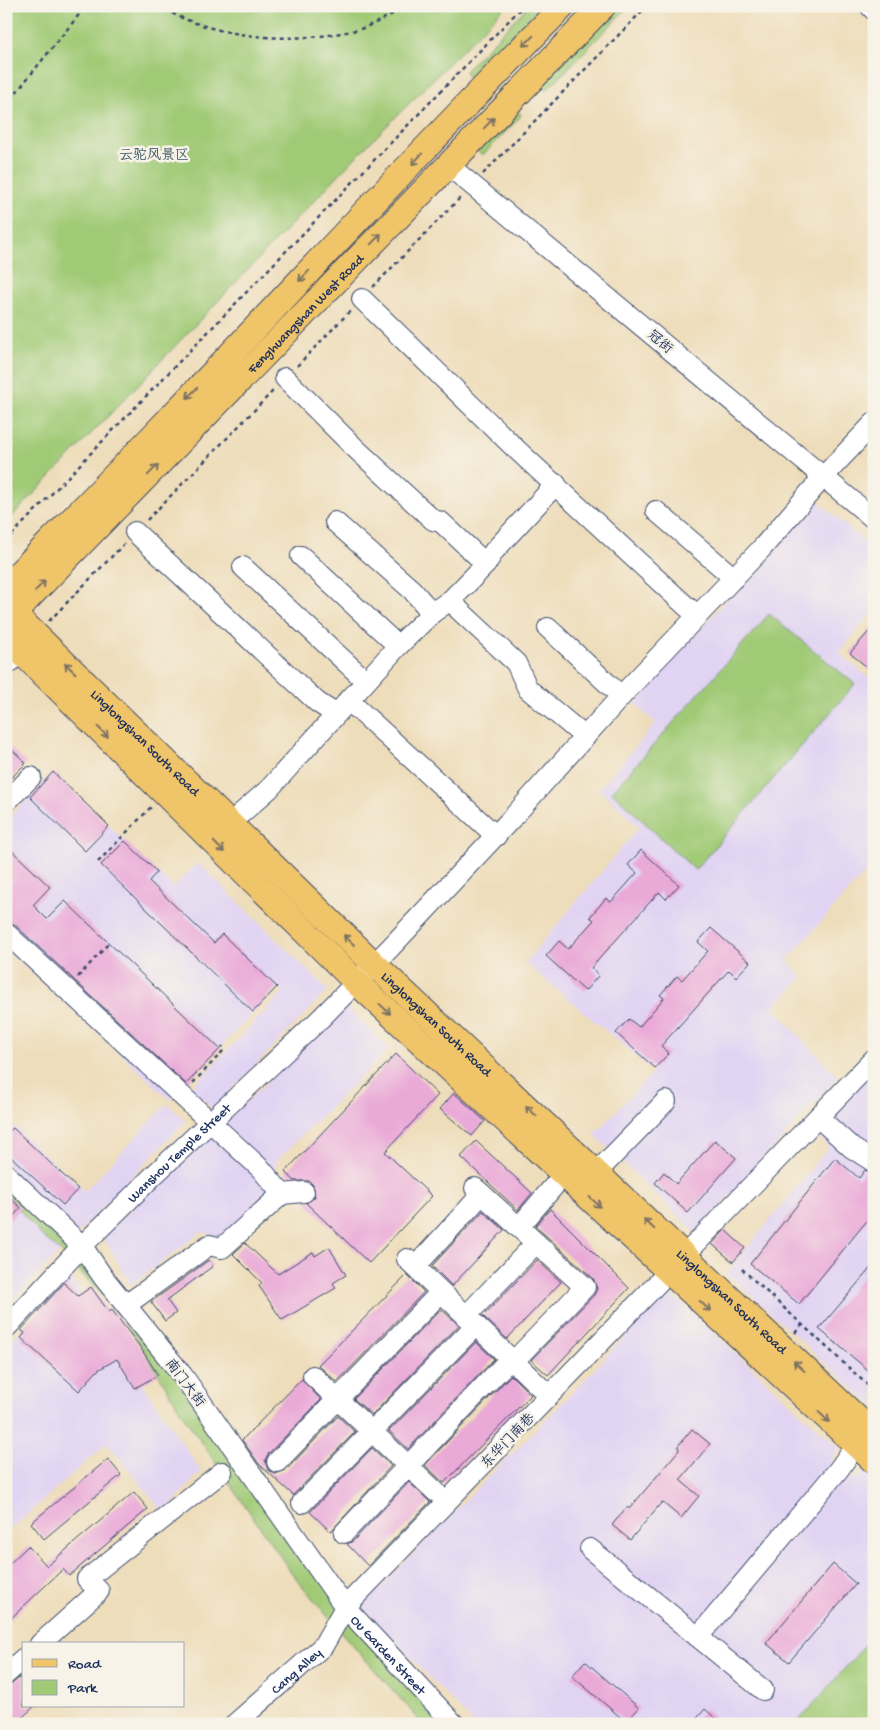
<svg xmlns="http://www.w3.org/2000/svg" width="880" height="1730" viewBox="0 0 880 1730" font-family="'Gochi Hand','LXGW WenKai TC',sans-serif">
<rect width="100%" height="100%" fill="#f7f3e8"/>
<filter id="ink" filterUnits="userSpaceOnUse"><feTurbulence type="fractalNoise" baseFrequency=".02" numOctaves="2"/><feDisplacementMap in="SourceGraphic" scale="10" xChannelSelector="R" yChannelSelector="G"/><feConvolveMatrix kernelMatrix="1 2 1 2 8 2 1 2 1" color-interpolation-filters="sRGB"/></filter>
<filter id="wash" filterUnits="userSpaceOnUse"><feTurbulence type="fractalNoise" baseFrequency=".0096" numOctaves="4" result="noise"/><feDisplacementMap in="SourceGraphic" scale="20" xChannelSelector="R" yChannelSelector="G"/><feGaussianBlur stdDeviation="1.12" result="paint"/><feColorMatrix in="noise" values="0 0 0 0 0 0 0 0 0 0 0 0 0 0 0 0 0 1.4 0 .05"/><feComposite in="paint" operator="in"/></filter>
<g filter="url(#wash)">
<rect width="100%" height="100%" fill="#eeddba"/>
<g fill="#e1d4f3">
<polygon points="815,499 874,550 874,610 839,653 874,682 874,863 787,960 802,977 773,1008 838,1077 696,1233 594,1135 654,1071 525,963 639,827 599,789 656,723 635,704"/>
<polygon points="53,772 173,887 198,863 328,990 213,1109 191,1088 283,992 278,987 170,1100 6,948 6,821"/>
<polygon points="347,1007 389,1049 277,1160 269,1189 224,1238 201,1232 131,1285 103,1236"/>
<polygon points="874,1066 874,1407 727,1273 829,1147 812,1130"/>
<polygon points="167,1104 186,1121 6,1307 6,1261 12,1255 6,1250 6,1119 85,1191"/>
<polygon points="71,1278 201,1471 164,1513 107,1443 12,1528 6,1522 6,1346"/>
<polygon points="667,1291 838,1447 831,1463 851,1480 865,1472 874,1480 874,1724 474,1724 361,1606 577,1388"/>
</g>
<g fill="#a0ca76" stroke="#5e7c6a">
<polygon points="6,6 506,6 353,160 6,523"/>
<polygon points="528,6 541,6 472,77 468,78 465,71"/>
<polygon points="613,6 629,6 549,88 542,89 538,86"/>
<polygon points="518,109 521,116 484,154 480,154 477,151"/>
<polygon points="769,614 855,684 695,870 612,792"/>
<polygon points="6,1183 42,1225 92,1270 441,1724 423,1724 338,1629 291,1572 186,1420 138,1340 104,1297 80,1272 80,1268 42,1236 6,1194"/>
<polygon points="874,1635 874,1724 796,1724"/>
</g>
<g id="blocks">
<g fill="#eaaad8">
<polygon points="874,626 874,673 850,653"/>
<polygon points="6,744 26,763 6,783"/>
<polygon points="53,772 109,826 85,851 30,797"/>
<polygon points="125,841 157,872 149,881 214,943 222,934 277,987 253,1012 101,865"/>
<polygon points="6,845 50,887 33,905 47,919 65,901 220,1049 186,1084 14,924 6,920"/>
<polygon points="641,850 679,885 666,899 659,892 591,968 599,975 585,991 546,956 559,941 568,949 594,920 590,917 606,898 611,902 637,873 628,865"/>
<polygon points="711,928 750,962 736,977 729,970 661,1046 669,1053 655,1068 616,1033 629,1019 639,1027 664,998 660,995 677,976 682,980 708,951 698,942"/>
<polygon points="396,1054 438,1095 385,1152 432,1196 369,1263 306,1203 315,1197 313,1185 309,1181 295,1181 285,1172"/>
<polygon points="454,1093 485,1121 472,1136 440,1109"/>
<polygon points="13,1128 78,1189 63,1205 6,1152 6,1134"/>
<polygon points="715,1140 736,1158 688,1213 655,1183 664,1172 676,1184"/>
<polygon points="476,1141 532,1193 518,1210 461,1157"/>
<polygon points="835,1158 859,1178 865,1170 874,1174 874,1212 799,1304 750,1264"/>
<polygon points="6,1194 21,1208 6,1224"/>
<polygon points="550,1209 629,1288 548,1375 531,1360 594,1295 597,1289 593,1278 535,1226"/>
<polygon points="483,1211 504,1230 452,1286 432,1266"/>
<polygon points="725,1230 745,1248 733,1262 712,1244"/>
<polygon points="245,1243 278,1274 313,1252 315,1256 329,1247 346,1275 333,1283 336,1288 282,1320 259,1286 262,1283 233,1254"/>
<polygon points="209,1260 213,1266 167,1300 176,1313 165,1321 151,1302"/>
<polygon points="537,1260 561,1282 507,1339 483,1316"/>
<polygon points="874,1264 874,1375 819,1329"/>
<polygon points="407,1275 424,1292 337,1382 318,1365"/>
<polygon points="64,1283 78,1296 91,1287 109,1312 112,1310 140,1347 158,1375 135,1388 117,1359 98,1370 79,1391 21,1338 25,1333 21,1330"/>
<polygon points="441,1309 459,1325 372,1415 354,1399"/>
<polygon points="476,1342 494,1359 408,1449 389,1431"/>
<polygon points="511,1375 531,1395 444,1483 425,1465"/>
<polygon points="302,1379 321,1400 268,1454 265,1460 268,1470 275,1474 286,1470 338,1416 355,1432 293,1495 259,1464 242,1440"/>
<polygon points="692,1429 710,1444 680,1480 699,1496 681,1518 662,1502 630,1540 612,1525 626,1508 630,1508 679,1450 678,1446"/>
<polygon points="372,1448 391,1466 332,1530 330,1531 310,1512"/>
<polygon points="108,1459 121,1475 44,1539 31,1523"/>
<polygon points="409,1482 430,1502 368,1566 347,1544 353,1541"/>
<polygon points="134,1492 148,1509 69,1576 63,1569 6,1623 6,1567 28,1546 47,1566"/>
<polygon points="833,1564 856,1584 789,1662 766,1643"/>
<polygon points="585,1661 639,1708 626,1722 572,1676"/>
<polygon points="24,1674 24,1706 35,1706 15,1724 6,1724 6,1686 13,1683"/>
<polygon points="705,1709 722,1724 692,1724"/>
</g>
</g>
</g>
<g filter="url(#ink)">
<use href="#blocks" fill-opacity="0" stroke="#3b496c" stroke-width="1"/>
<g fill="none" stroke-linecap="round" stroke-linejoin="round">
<defs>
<g id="minor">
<polyline points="870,6 874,10"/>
<polyline points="448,165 874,519"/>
<polyline points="362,299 516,449 686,606 698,615"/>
<polyline points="285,378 354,447 433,520 441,522 486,564"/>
<polyline points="656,511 734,578"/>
<polyline points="335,522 412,590 432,613"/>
<polyline points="135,532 317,702 335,714"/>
<polyline points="301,556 398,646"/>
<polyline points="243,567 366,681"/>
<polyline points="452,599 459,610 516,663 528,689 585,737"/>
<polyline points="548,628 621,696"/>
<polyline points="6,666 21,651"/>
<polyline points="348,700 496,836"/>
<polyline points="6,802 31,777"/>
<polyline points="229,824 269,789 398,646 432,613 452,599 486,564 494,551 556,484"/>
<polyline points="6,933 261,1169 282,1194"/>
<polyline points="818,1117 852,1148 874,1162"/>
<polyline points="596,1173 666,1101"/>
<path id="s1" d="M6 1174 82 1246 103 1277 183 1376 345 1607 454 1724"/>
<polyline points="475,1188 585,1287 514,1361"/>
<polyline points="519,1227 565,1173"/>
<polyline points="407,1259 540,1387"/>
<polyline points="415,1267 482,1194"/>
<polyline points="126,1305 209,1245 222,1248 282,1194 304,1192"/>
<polyline points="466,1316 536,1243"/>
<path id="s2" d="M6 1328 82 1246 155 1174 319 1020 390 948 513 817 625 692 762 548 824 476 874 423"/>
<polyline points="313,1376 436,1492"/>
<polyline points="277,1462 441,1292"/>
<polyline points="302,1503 476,1325"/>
<polyline points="344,1533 511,1358"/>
<polyline points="590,1549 763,1690"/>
<polyline points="698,1637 839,1469 855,1446"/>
<polyline points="40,1644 99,1591 87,1579 222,1472"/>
<polyline points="6,1674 24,1658"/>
<path id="s3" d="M235 1724 323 1646 345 1607 874 1059"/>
</g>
<g id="major">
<path d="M6 586C196 397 374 197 563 6"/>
<path id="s4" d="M6 606 374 964 874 1434"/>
<path id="s5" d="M6 621 603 6"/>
<polyline points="6,637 356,982 874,1461"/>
</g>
</defs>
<use href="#minor" stroke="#3b496c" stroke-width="22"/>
<use href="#major" stroke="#3b496c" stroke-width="27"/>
<g stroke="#3b496c" stroke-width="2.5" stroke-dasharray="4 4" stroke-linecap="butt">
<path d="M158 6C217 40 295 45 360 29 376 24 393 13 409 6"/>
<polyline points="6,105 86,6"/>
<polyline points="483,174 647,6"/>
<polyline points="373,287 462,196"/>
<polyline points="297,366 350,311"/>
<polyline points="147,520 274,390"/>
<polyline points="6,541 523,6"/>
<polyline points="49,621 124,544"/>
<polyline points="98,862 152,806"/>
<polyline points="78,977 109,943"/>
<polyline points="193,1083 224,1050 222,1046"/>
<polyline points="742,1269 874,1391"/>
<polyline points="795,1333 802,1325"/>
</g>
<use href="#minor" stroke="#fff" stroke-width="20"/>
<use href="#major" stroke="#f0c469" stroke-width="25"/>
</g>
<defs><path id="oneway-shaft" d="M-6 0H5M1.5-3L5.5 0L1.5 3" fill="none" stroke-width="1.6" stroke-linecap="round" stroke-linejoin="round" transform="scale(1.25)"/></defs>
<g stroke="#7b7263">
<use href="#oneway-shaft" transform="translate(528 41) rotate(135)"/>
<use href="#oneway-shaft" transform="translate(489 123) rotate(-46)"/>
<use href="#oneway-shaft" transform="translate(417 159) rotate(133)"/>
<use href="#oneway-shaft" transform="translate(376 239) rotate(-46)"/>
<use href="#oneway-shaft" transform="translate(304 276) rotate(134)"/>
<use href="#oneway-shaft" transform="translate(192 393) rotate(134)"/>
<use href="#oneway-shaft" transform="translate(153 470) rotate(-46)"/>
<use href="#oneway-shaft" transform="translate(40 586) rotate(-46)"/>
<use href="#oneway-shaft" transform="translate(70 668) rotate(-136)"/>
<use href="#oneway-shaft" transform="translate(103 732) rotate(45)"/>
<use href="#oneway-shaft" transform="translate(219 847) rotate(45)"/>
<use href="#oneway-shaft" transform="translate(349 940) rotate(-136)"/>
<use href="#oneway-shaft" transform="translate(385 1009) rotate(43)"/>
<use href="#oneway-shaft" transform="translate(531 1111) rotate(-137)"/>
<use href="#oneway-shaft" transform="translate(595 1202) rotate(43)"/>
<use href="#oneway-shaft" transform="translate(649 1224) rotate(-136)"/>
<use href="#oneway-shaft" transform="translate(705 1306) rotate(43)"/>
<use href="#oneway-shaft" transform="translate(799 1366) rotate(-137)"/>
<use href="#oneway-shaft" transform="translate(824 1417) rotate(43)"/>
</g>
</g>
<g text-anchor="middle" stroke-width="5" stroke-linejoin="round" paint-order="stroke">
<g font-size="14" fill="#3c5664" stroke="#f7f3e8">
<text x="154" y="159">云驼风景区</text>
</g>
<g font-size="14" fill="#1b2f5e" stroke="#f7f3e8">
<text dy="5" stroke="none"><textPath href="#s5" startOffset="429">Fenghuangshan West Road</textPath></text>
<text transform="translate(661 341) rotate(40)" y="5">冠街</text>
<text dy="5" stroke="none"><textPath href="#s4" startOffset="195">Linglongshan South Road</textPath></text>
<text dy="5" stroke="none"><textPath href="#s4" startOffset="600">Linglongshan South Road</textPath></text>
<text dy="5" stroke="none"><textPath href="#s2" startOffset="246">Wanshou Temple Street</textPath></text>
<text dy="5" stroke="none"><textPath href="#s4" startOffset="1005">Linglongshan South Road</textPath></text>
<text transform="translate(186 1382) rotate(53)" y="5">南门大街</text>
<text transform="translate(507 1440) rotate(-46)" y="5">东华门南巷</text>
<text dy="5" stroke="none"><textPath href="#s1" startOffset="616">Ou Garden Street</textPath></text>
<text dy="5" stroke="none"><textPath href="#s3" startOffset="81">Cang Alley</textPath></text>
</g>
</g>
<rect width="880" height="1730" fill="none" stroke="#f7f3e8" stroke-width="25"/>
<rect x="22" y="1642" width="162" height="65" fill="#f7f3e8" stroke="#9fa5b1"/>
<rect x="32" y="1659" width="25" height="8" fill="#f0c469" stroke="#9fa5b1"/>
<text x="68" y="1668" font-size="15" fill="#1b2f5e">Road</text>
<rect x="32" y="1680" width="25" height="15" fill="#a0ca76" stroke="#9fa5b1"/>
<text x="68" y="1692" font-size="15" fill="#1b2f5e">Park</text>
</svg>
